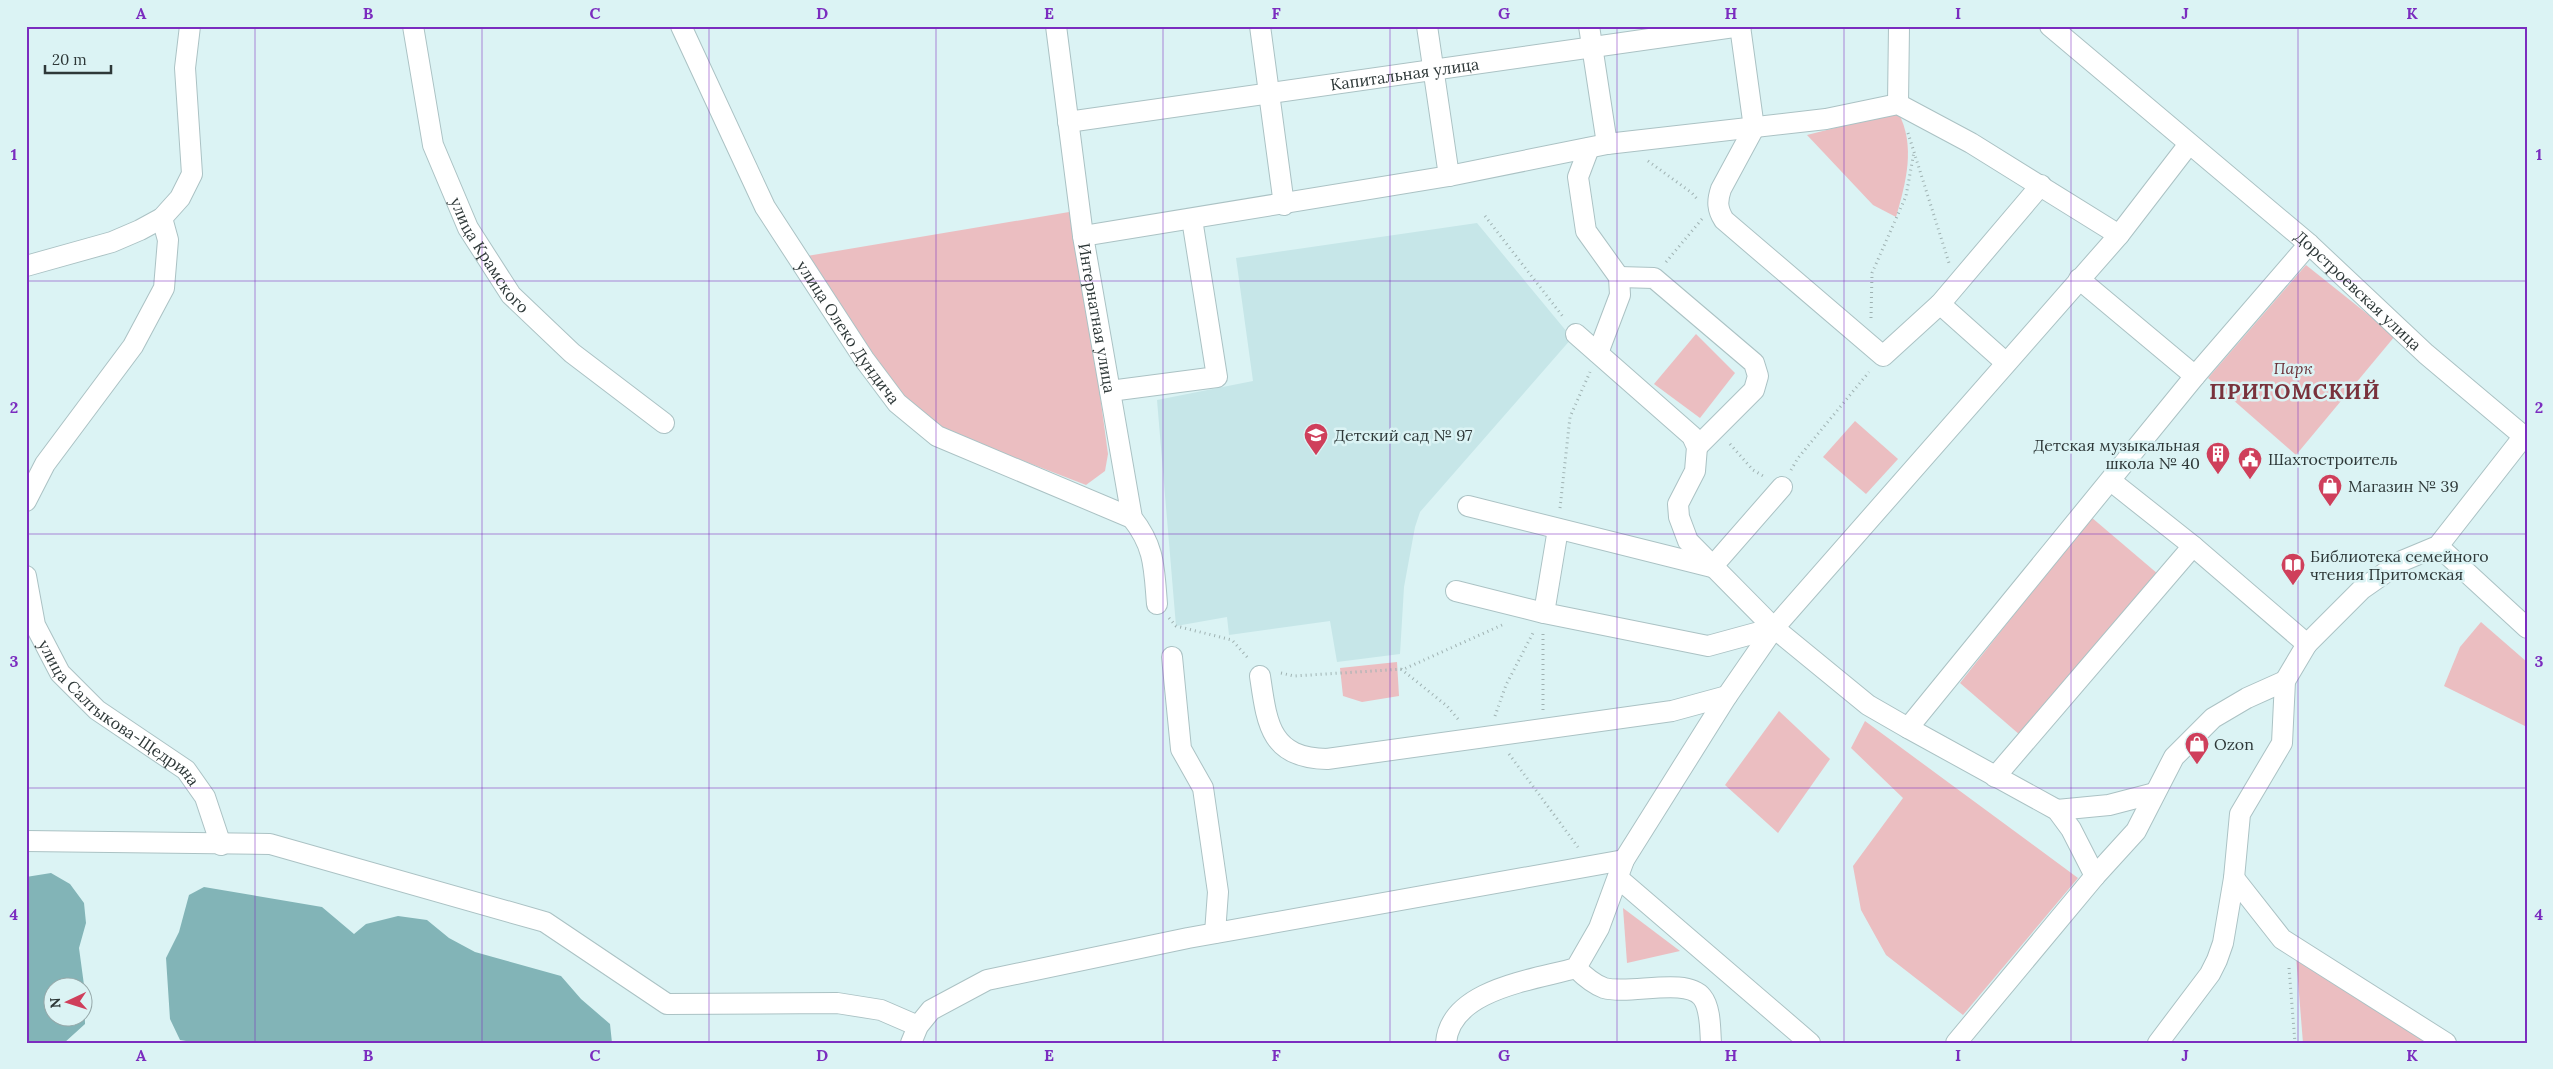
<svg xmlns="http://www.w3.org/2000/svg" width="2553" height="1069" viewBox="0 0 2553 1069" font-family="Lora,serif">
<rect width="100%" height="100%" fill="#dbf3f4"/>
<polygon fill="#c6e6e8" points="1477,223 1572,338 1420,512 1415,527 1404,587 1400,654 1337,662 1330,621 1229,635 1227,617 1176,626 1157,400 1253,381 1236,258"/>
<g fill="#ebbec1">
<path d="M1898 112C1916 146 1906 182 1896 217L1873 205 1807 135Z"/>
<polygon points="1075,211 1108,454 1105,471 1086,485 933,426 911,411 807,256"/>
<polygon points="2306,265 2395,336 2296,455 2208,378"/>
<polygon points="1696,334 1735,373 1700,418 1654,384"/>
<polygon points="1855,421 1898,459 1866,494 1823,457"/>
<polygon points="2091,517 2158,574 2020,735 1960,683"/>
<polygon points="2481,622 2527,662 2527,727 2444,686 2460,647"/>
<polygon points="1397,662 1399,696 1362,702 1343,696 1340,668"/>
<polygon points="1779,711 1830,759 1778,833 1725,785"/>
<polygon points="1865,721 2078,878 1963,1015 1886,955 1861,910 1853,866 1903,798 1851,748"/>
<polygon points="1623,908 1680,951 1627,963"/>
<polygon points="2296,956 2431,1043 2303,1043"/>
</g>
<g fill="#82b4b7" fill-rule="evenodd">
<path d="M51 873 70 884 84 903 86 923 79 948 84 985 85 1024 64 1043H26V877ZM52 986H82V1016H52Z"/>
<polygon points="204,887 322,907 354,934 366,924 398,916 427,920 449,938 475,952 561,976 581,999 610,1024 612,1043 198,1043 180,1040 170,1019 166,958 179,932 189,895"/>
</g>
<g fill="none" stroke-linecap="round" stroke-linejoin="round">
<defs>
<g id="street">
<path id="s1" d="M413 26 433 145 468 228 511 295 572 353 664 423"/>
<path id="s2" d="M681 26 765 207 864 359 897 403 937 436 1132 518"/>
<path id="s3" d="M1056 26 1083 236 1132 518C1155 547 1154 568 1157 604"/>
<polyline points="1260,26 1284,205"/>
<polyline points="1427,26 1449,176"/>
<polyline points="1589,26 1607,144"/>
<path d="M1740 26 1754 128 1721 189C1717 201 1717 209 1724 220L1883 356 1940 304 2041 185"/>
<path id="s4" d="M2050 26 2309 244 2426 354 2527 439"/>
<polyline points="1898,104 1899,26"/>
<path id="s5" d="M1068 122 1741 26"/>
<polyline points="1589,148 1578,177 1586,231 1619,277 1620,295 1598,353"/>
<polyline points="1083,236 1449,176 1607,144 1826,119 1898,104 1971,143 2119,235"/>
<polyline points="26,266 112,242 140,230 162,218 180,198 192,174 185,68 190,26"/>
<polyline points="1619,277 1654,278 1754,363 1758,376 1754,390 1697,447"/>
<polyline points="2079,279 2195,376"/>
<polyline points="1940,304 2005,362"/>
<polyline points="1576,334 1692,436 1697,447 1695,471 1678,504 1679,517 1688,541 1774,628 1868,705 1908,728 2195,376 2309,244"/>
<polyline points="1110,391 1217,377 1192,219"/>
<polyline points="2111,481 2193,546 2307,644 2362,589 2402,561 2438,546 2524,436"/>
<polyline points="26,501 45,464 133,346 164,288 168,240 162,218"/>
<polyline points="1468,506 1712,567 1782,487"/>
<polyline points="1558,529 1544,613 1708,646 1774,628"/>
<polyline points="2438,546 2527,628"/>
<path id="s6" d="M26 576 35 625 60 673 97 710 186 770 205 797 221 845"/>
<polyline points="1456,591 1544,613"/>
<polyline points="1172,657 1181,749 1203,788 1218,892 1215,933"/>
<path d="M1260 676C1267 724 1270 758 1327 759L1672 711 1727 696"/>
<polyline points="1908,728 2057,810 2071,829 2095,876 1956,1043"/>
<polyline points="1995,777 2193,546"/>
<polyline points="2057,810 2109,805 2155,793"/>
<polyline points="26,841 270,844 545,922 667,1004 837,1003 881,1010 918,1026"/>
<polyline points="2095,876 2136,831 2174,757 2213,718 2247,698 2285,681"/>
<polyline points="1618,878 1810,1043"/>
<polyline points="2234,878 2282,939 2446,1043"/>
<path d="M1576 968C1584 976 1593 984 1604 988 1630 995 1686 977 1702 997 1711 1008 1710 1030 1711 1043"/>
<polyline points="911,1043 918,1026 931,1010 987,980 1188,938 1624,860"/>
<path d="M1446 1043C1450 989 1534 980 1576 968L1599 928 1624 860 1727 696 1774 628 2119 235 2189 144"/>
<polyline points="2158,1043 2210,974 2217,960 2223,943 2234,878 2240,814 2282,743 2285,681 2307,644"/>
</g>
</defs>
<use href="#street" stroke="#abc2c4" stroke-width="22"/>
<g stroke="#9fb2b2" stroke-width="3" stroke-dasharray="1 4" stroke-linecap="butt">
<polyline points="1908,133 1949,263"/>
<polyline points="1648,161 1692,193 1698,200"/>
<polyline points="1485,216 1564,318"/>
<polyline points="1666,262 1702,219"/>
<polyline points="1871,318 1872,273 1906,196 1914,152"/>
<polyline points="1730,444 1753,470 1765,477"/>
<polyline points="1791,470 1798,458 1869,372"/>
<polyline points="1560,508 1570,417 1590,372"/>
<polyline points="1169,618 1176,626 1232,640 1249,659"/>
<polyline points="1401,669 1447,706 1458,719"/>
<polyline points="1281,673 1294,676 1404,669 1502,625"/>
<polyline points="1543,710 1543,633"/>
<polyline points="1495,716 1506,685 1534,631"/>
<polyline points="1509,754 1578,847"/>
<polyline points="2289,968 2295,1043"/>
</g>
<use href="#street" stroke="#fff" stroke-width="20"/>
</g>
<path fill="none" stroke="#7b2cbf" stroke-width="1" stroke-opacity="0.55" d="M255 26V1043M482 26V1043M709 26V1043M936 26V1043M1163 26V1043M1390 26V1043M1617 26V1043M1844 26V1043M2071 26V1043M2298 26V1043M26 281H2527M26 534H2527M26 788H2527"/>
<defs>
<symbol id="school-pin" viewBox="-11 -11 22 30"><path d="M0 17L-7.5 6A9.5 9.5 0 1 1 7.5 6Z" fill="#cf3f5b" stroke="#dbf3f4"/><path d="M0-5L7-2L0 1L-7-2ZM-4 1L0 2.5L4 1V4Q0 6-4 4Z" fill="#fff"/></symbol>
<symbol id="building-pin" viewBox="-11 -11 22 30"><path d="M0 17L-7.5 6A9.5 9.5 0 1 1 7.5 6Z" fill="#cf3f5b" stroke="#dbf3f4"/><path d="M-4-6H4V6H1V3H-1V6H-4ZM-2.5-4.3h1.7v1.8h-1.7ZM.8-4.3h1.7v1.8H.8ZM-2.5-1h1.7V.8h-1.7ZM.8-1h1.7V.8H.8Z" fill="#fff"/></symbol>
<symbol id="civic-pin" viewBox="-11 -11 22 30"><path d="M0 17L-7.5 6A9.5 9.5 0 1 1 7.5 6Z" fill="#cf3f5b" stroke="#dbf3f4"/><path d="M-.6-6.5H3V-4.5H.6V-3L4-1V1h2V6H-6V1h2V-1L-.6-3ZM-1.2 2.5V6h2.4V2.5Z" fill="#fff"/></symbol>
<symbol id="shop-pin" viewBox="-11 -11 22 30"><path d="M0 17L-7.5 6A9.5 9.5 0 1 1 7.5 6Z" fill="#cf3f5b" stroke="#dbf3f4"/><path d="M-5-2.5h2.3a2.7 3.5 0 0 1 5.4 0H5L5.5 6h-11ZM-1.5-2.5h3a1.5 2.3 0 0 0-3 0Z" fill="#fff"/></symbol>
<symbol id="library-pin" viewBox="-11 -11 22 30"><path d="M0 17L-7.5 6A9.5 9.5 0 1 1 7.5 6Z" fill="#cf3f5b" stroke="#dbf3f4"/><path d="M-6-4Q-3-5.5-.7-3.5V5Q-3 3-6 4ZM6-4Q3-5.5 .7-3.5V5Q3 3 6 4Z" fill="#fff"/></symbol>
</defs>
<g fill-rule="evenodd">
<use href="#school-pin" x="1302" y="421" width="28" height="38"/>
<use href="#building-pin" x="2204" y="440" width="28" height="38"/>
<use href="#civic-pin" x="2236" y="445" width="28" height="38"/>
<use href="#shop-pin" x="2316" y="472" width="28" height="38"/>
<use href="#library-pin" x="2279" y="551" width="28" height="38"/>
<use href="#shop-pin" x="2183" y="730" width="28" height="38"/>
</g>
<g text-anchor="middle" stroke-width="5" stroke-linejoin="round" paint-order="stroke">
<g font-size="16" fill="#2e3838" stroke="#dbf3f4">
<text dy="6" stroke="none"><textPath href="#s5" startOffset="340">Капитальная улица</textPath></text>
<text dy="6" stroke="none"><textPath href="#s1" startOffset="245">улица Крамского</textPath></text>
<text dy="6" stroke="none"><textPath href="#s4" startOffset="406">Дорстроевская улица</textPath></text>
<text dy="6" stroke="none"><textPath href="#s3" startOffset="295">Интернатная улица</textPath></text>
<text dy="6" stroke="none"><textPath href="#s2" startOffset="350">улица Олеко Дундича</textPath></text>
<text dy="6" stroke="none"><textPath href="#s6" startOffset="174">улица Салтыкова-Щедрина</textPath></text>
</g>
<g font-size="16" font-style="italic" fill="#6b3138" stroke="#dbf3f4">
<text x="2293" y="374">Парк</text>
</g>
<g font-size="16" fill="#2e3838" stroke="#dbf3f4" text-anchor="start">
<text x="1334" y="441">Детский сад № 97</text>
<text x="2200" y="451" text-anchor="end">Детская музыкальная<tspan x="2200" dy="18">школа № 40</tspan></text>
<text x="2268" y="465">Шахтостроитель</text>
<text x="2348" y="492">Магазин № 39</text>
<text x="2310" y="562">Библиотека семейного<tspan x="2310" dy="18">чтения Притомская</tspan></text>
<text x="2214" y="750">Ozon</text>
</g>
<g font-size="21" font-weight="bold" letter-spacing="1" fill="#79323c" stroke="#dbf3f4">
<text x="2295" y="399">ПРИТОМСКИЙ</text>
</g>
</g>
<rect width="2553" height="1069" fill="none" stroke="#dbf3f4" stroke-width="55"/>
<g transform="translate(68 1002) rotate(266)"><circle r="24" fill="#dbf3f4" stroke="#96a8a9"/>
<path d="M0-4L9 19L0 12L-9 19Z" fill="#cf3f5b"/>
<text y="-8" font-size="14" font-weight="bold" text-anchor="middle" fill="#2e3838">N</text>
</g>
<path d="M45 65v8h66v-8" fill="none" stroke="#2e3838" stroke-width="2.5"/>
<text x="52" y="65" font-size="15" fill="#2e3838" stroke="#dbf3f4" stroke-width="4" paint-order="stroke">20 m</text>
<rect x="28" y="28" width="2498" height="1014" fill="none" stroke="#7b2cbf" stroke-width="2"/>
<g font-size="16" text-anchor="middle" font-weight="bold" fill="#7b2cbf">
<text x="141" y="19">A</text>
<text x="368" y="19">B</text>
<text x="595" y="19">C</text>
<text x="822" y="19">D</text>
<text x="1049" y="19">E</text>
<text x="1276" y="19">F</text>
<text x="1504" y="19">G</text>
<text x="1731" y="19">H</text>
<text x="1958" y="19">I</text>
<text x="2185" y="19">J</text>
<text x="2412" y="19">K</text>
<text x="14" y="160">1</text>
<text x="2539" y="160">1</text>
<text x="14" y="413">2</text>
<text x="2539" y="413">2</text>
<text x="14" y="667">3</text>
<text x="2539" y="667">3</text>
<text x="14" y="920">4</text>
<text x="2539" y="920">4</text>
<text x="141" y="1061">A</text>
<text x="368" y="1061">B</text>
<text x="595" y="1061">C</text>
<text x="822" y="1061">D</text>
<text x="1049" y="1061">E</text>
<text x="1276" y="1061">F</text>
<text x="1504" y="1061">G</text>
<text x="1731" y="1061">H</text>
<text x="1958" y="1061">I</text>
<text x="2185" y="1061">J</text>
<text x="2412" y="1061">K</text>
</g>
</svg>
